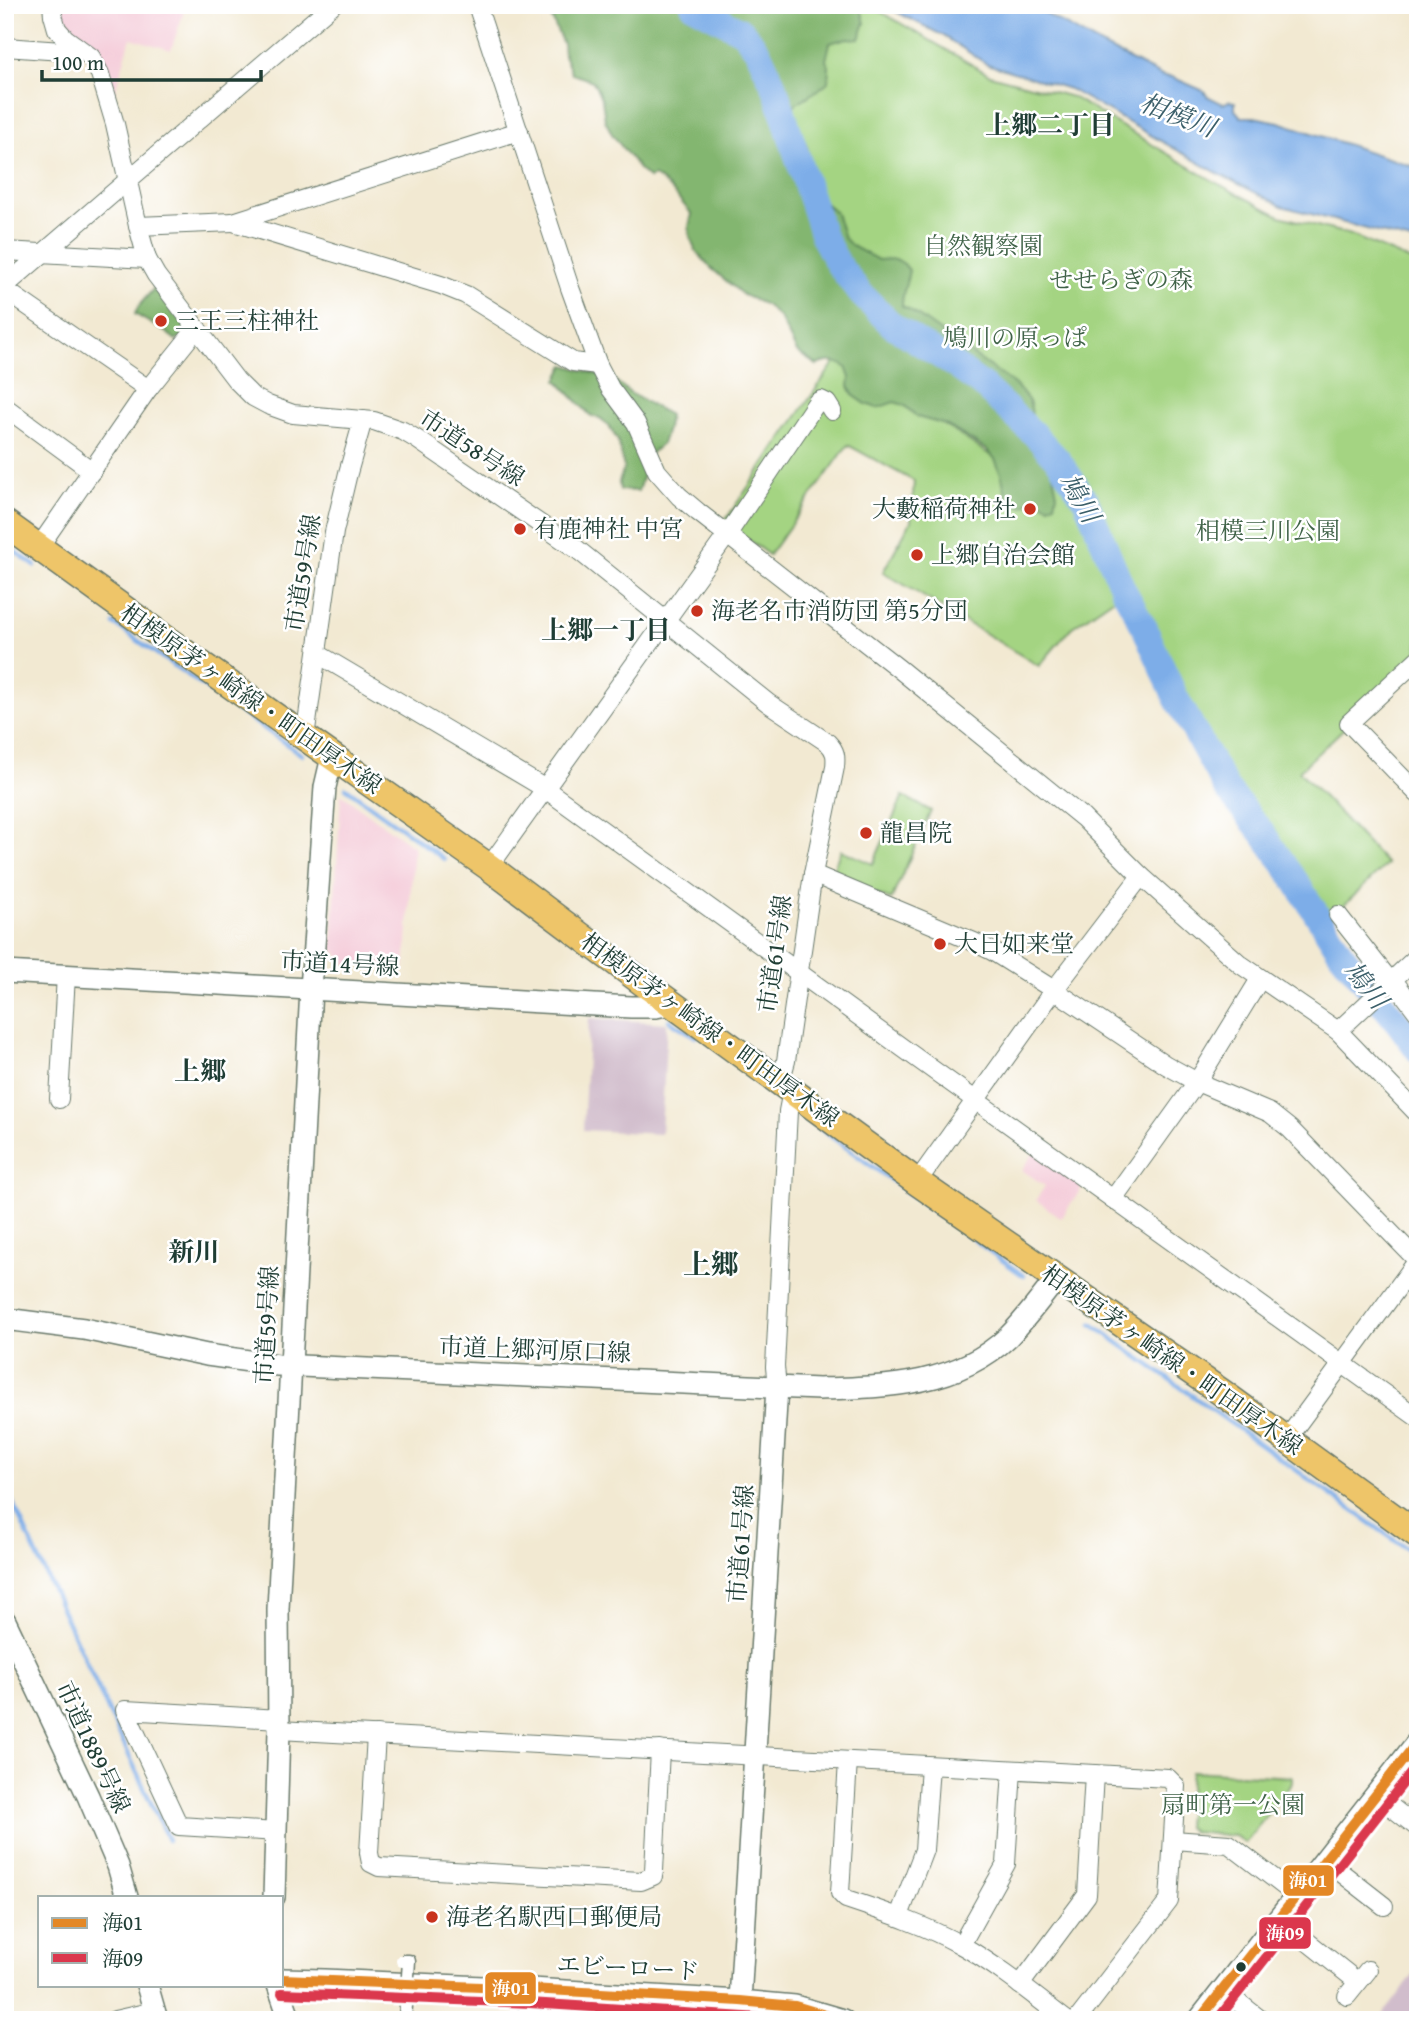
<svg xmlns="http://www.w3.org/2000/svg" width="1423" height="2025" viewBox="0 0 1423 2025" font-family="'Gentium Book Plus','Noto Serif JP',serif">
<rect width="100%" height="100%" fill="#fff"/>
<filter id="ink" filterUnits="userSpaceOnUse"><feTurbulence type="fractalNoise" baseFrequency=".0143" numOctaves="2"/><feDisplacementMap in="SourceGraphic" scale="14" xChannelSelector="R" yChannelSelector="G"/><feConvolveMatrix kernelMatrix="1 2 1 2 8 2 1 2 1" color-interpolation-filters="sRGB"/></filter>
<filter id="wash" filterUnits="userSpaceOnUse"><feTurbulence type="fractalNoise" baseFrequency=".00686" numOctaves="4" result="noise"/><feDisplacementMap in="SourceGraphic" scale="28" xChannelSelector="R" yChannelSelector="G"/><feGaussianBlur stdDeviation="1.57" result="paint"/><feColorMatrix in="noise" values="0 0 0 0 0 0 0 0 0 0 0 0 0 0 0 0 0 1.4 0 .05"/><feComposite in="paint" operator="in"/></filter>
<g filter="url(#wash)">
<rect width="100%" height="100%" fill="#f2e9d2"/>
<g fill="#f5cfdb">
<polygon points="63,5 186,5 171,50 131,38 114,95 103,55 67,23 63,12"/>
<polygon points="341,794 414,847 405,968 347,965 332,948"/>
<polygon points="1035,1151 1084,1185 1061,1218 1036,1200 1045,1186 1022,1170"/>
</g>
<g fill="#d1bdcc">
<polygon points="589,1018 667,1023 661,1134 583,1130"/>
<polygon points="1418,1969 1418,2020 1379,2020"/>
</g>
<g fill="#a4d482" stroke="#62885b" stroke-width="2">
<polygon points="564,5 869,5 990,75 1072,97 1222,186 1280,216 1351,235 1418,264 1418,658 1299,771 1387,864 1332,917 1231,779 1181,694 1129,588 1071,628 1039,666 883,572 911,521 914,481 848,445 769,555 724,522 839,356 990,455 995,450"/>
<polygon points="903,796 931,811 891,900 830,876 841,850 873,864"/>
<polygon points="1191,1771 1292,1777 1292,1783 1245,1843 1235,1836 1192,1832 1186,1826"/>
</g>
<g fill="#83b670" stroke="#517a52" stroke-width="2">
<path d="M546 5H860L865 23 859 39 847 38 830 43 826 60 829 69 828 82 818 90 794 105 795 119 807 146 818 193 823 201 836 213 844 238 852 246 878 260 896 259 904 264 909 270C907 283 902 292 902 306L910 310 1014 384C1029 400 1032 400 1032 423L1049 441 1057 463 1053 475 1057 494 1055 504 1049 506 1035 499 1023 506 1013 505 1007 499 1001 474 995 459 987 450 946 425 917 417 904 405 894 402 877 408 866 404 853 395 849 386 850 378 846 367C836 361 828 360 817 365L797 352 780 318 766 305 743 295 711 268 696 251 690 237 689 226 692 214C679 200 670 185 654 176L649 178 639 169 612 134 605 120 602 100 593 81 572 74 564 55 563 44Z"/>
<polygon points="155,287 190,323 184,335 176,340 167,333 135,314 138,307"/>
<polygon points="565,365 613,379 630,393 669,415 667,429 662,444 646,457 643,466 643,475 638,491 620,490 619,482 624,468 618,441 609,426 600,418 591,416 557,380"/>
</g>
<polygon fill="#7dade8" stroke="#4e758e" stroke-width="2" points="883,5 1030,5 1103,46 1162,76 1172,77 1204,91 1207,96 1223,104 1229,101 1235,102 1235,110 1241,117 1254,117 1279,122 1418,168 1418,243 1282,206 1223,176 1069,89 987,64 942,35"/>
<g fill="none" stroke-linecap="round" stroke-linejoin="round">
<g stroke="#7dade8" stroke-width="4.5">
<polyline points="5,544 35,566"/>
<polyline points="114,624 302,755"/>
<polyline points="346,788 444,859"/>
<polyline points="669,1020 696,1037"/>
<polyline points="748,1075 775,1096"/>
<polyline points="801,1115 1024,1276"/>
<polyline points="1092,1324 1418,1557"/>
<polyline points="5,1486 168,1840"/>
</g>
<polyline stroke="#7dade8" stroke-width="26" points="693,5 743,32 758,51 775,88 823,236 838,264 860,293 892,325 954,365 982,385 1034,434 1059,461 1086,501 1123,589 1143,625 1176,698 1226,788 1264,835 1295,880 1341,953 1399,1024 1418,1050"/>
</g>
</g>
<g filter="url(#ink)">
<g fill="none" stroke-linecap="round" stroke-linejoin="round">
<defs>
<g id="minor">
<path d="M52 5 53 15 57 29 65 38 91 57 100 74 115 124 138 226 147 259 156 275 236 380 253 397 268 405 293 414 374 421 403 431 418 440 578 550 768 703 828 743C836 751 836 757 835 767L813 874 786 1061 780 1082"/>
<polyline points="477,5 570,288 598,365 610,388 636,423 657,471 679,496 698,512 898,668 1083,818 1141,876 1240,964 1338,1031 1418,1114"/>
<polyline points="5,9 6,5"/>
<polyline points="5,47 62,51 76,46"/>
<polyline points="233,222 441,285 466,295 573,362 598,365"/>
<polyline points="138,226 233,222 519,131"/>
<polyline points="5,251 147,259"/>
<polyline points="5,286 332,5"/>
<polyline points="5,290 148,389"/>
<polyline points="5,407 92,471"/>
<polyline points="39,547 148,389 197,328"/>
<polyline points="318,654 544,788 918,1059 1418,1418"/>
<polyline points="1418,659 1349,723 1418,794"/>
<polyline points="305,737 334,532 348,473 363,420"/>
<polyline points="489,867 727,535 817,402 821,400 827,403 832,411"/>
<polyline points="813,874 974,942 992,951 1054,990 1166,1065 1197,1082 1270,1113 1290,1129 1418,1261"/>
<polyline points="1338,915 1386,976 1393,980 1418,1013"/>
<polyline points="1338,1031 1418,956"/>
<polyline points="59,1099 66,975"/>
<polyline points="917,1182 1054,990 1141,876"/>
<polyline points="1113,1199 1197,1082 1260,979"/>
<polyline points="777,1387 775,1367 788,1111 792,1091"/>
<polyline points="1286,1440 1418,1260"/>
<polyline points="279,1730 1168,1778 1176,1786 1169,1901 1077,2020"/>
<polyline points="376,1735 369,1853 371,1863 379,1867 641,1881 653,1876 654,1871 660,1750"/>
<path d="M848 1761 840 1893 846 1899C885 1912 925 1925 961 1945 998 1966 1032 1994 1066 2020"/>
<polyline points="1376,1795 1418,1828"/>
<polyline points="277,1832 179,1826 125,1710 279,1719"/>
<polyline points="1173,1840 1229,1844 1297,1896"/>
<polyline points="1325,1860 1384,1906"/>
<polyline points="899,1916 924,1850 930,1766"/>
<polyline points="1279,1919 1358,1982"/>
<polyline points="961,1945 1006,1864 1012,1770"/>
<polyline points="1020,1985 1087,1895 1094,1774"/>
<polyline points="1223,1990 1261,2020"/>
<polyline points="1347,1996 1368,1970"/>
<polyline points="115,2020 154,2011"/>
</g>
<g id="tertiary">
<polyline points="5,972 631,1007 656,1007 671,1004"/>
<path d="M5 1319 84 1329 207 1355 278 1365 819 1389C886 1387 956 1386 1008 1337 1026 1319 1041 1298 1057 1278"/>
<polyline points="5,1621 88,1796 118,1866 127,1897"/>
<polyline points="274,1897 279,1730 278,1609 311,989 325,787 332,757"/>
<polyline points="282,1979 325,1980 531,1989 740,2001 795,2006 843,2020"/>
<polyline points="147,1985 157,2020"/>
<polyline points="278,1985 290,2020"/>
<polyline points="740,2001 777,1387"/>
<polyline points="529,2020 531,1989"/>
<polyline points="1199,2020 1418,1741"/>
</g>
<polyline id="primary" points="5,523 188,655 489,867 646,985 917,1182 1224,1394 1418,1535"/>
</defs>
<use href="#minor" stroke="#69796b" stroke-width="20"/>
<use href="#tertiary" stroke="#69796b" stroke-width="24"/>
<use href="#primary" stroke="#69796b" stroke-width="29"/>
<use href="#minor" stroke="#fff" stroke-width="18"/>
<use href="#tertiary" stroke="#fff" stroke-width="21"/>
<use href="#primary" stroke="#eec569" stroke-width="26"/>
<defs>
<polyline id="pedestrian-bridge" points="402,1961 409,1961 405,2020"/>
</defs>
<use href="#pedestrian-bridge" stroke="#69796b" stroke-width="15" stroke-linecap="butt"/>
<use href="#pedestrian-bridge" stroke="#fff" stroke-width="12"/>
<defs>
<g id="bus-1">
<polyline points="282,1979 531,1989 740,2001 795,2006 842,2020"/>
<polyline points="1199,2020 1418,1741"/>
</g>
<g id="bus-2">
<polyline points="282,1993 530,2003 792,2020"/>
<polyline points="1217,2020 1418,1764"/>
</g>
</defs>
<use href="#bus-1" stroke="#fff" stroke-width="16"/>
<use href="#bus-2" stroke="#fff" stroke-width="16"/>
<use href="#bus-1" stroke="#e48826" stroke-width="10"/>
<use href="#bus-2" stroke="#db374d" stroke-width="10"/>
</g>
</g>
<g fill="#c8321e" stroke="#fff" stroke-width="2.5">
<circle cx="161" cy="321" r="7"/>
<circle cx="1030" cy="509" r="7"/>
<circle cx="520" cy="529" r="7"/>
<circle cx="917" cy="555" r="7"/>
<circle cx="697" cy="611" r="7"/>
<circle cx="866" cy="833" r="7"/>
<circle cx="940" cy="944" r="7"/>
<circle cx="432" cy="1917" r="7"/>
</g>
<circle fill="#1f3d34" stroke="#fff" stroke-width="2.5" cx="1241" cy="1967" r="6"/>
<g text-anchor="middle" stroke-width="5" stroke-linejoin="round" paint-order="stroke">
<g font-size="24" fill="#406348" stroke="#fff">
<text x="983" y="254">自然観察園</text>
<text x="1121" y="288">せせらぎの森</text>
<text x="1015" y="346">鳩川の原っぱ</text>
<text x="1268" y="539">相模三川公園</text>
<text x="1233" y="1813">扇町第一公園</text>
</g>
<g font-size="24" fill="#1f3d34" stroke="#fff" text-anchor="start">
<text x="175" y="329">三王三柱神社</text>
<text x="1016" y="517" text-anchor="end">大藪稲荷神社</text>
<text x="534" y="537">有鹿神社 中宮</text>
<text x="931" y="563">上郷自治会館</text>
<text x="711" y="619">海老名市消防団 第5分団</text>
<text x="880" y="841">龍昌院</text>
<text x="954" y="952">大日如来堂</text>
<text x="446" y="1925">海老名駅西口郵便局</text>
</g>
<g font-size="24" fill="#1f3d34" stroke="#fff">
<text transform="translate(472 448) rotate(33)" y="8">市道58号線</text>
<text transform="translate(303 573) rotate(-81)" y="8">市道59号線</text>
<text transform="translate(251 699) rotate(35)" y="8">相模原茅ヶ崎線・町田厚木線</text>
<text transform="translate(775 954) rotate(-82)" y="8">市道61号線</text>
<text transform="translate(340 964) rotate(3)" y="8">市道14号線</text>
<text transform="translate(710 1030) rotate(36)" y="8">相模原茅ヶ崎線・町田厚木線</text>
<text transform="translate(267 1325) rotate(-87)" y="8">市道59号線</text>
<text transform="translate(535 1350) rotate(2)" y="8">市道上郷河原口線</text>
<text transform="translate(1172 1360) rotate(35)" y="8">相模原茅ヶ崎線・町田厚木線</text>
<text transform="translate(741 1544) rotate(-86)" y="8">市道61号線</text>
<text transform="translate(93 1747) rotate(65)" y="8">市道1889号線</text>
<text transform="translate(628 1968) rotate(3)" y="8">エビーロード</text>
</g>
<g font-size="26" font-style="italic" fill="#3b5f6a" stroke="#fff">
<text transform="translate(1178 115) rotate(21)" y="9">相模川</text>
<text transform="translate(1080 498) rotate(60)" y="9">鳩川</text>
<text transform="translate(1366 985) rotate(51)" y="9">鳩川</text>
</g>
<g font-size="26" font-weight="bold" fill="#1f3d34" stroke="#fff">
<text x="1050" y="134">上郷二丁目</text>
<text x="606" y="639">上郷一丁目</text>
<text x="200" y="1080">上郷</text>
<text x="194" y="1261">新川</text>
</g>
<g font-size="28" font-weight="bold" fill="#1f3d34" stroke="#fff">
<text x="711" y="1274">上郷</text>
</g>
</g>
<g stroke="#fff" stroke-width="2.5">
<rect x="1282" y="1864" width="53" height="33" rx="7" fill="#e48826"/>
<rect x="1258" y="1916" width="54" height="34" rx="7" fill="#db374d"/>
<rect x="484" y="1971" width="53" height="34" rx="7" fill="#e48826"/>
</g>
<g font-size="19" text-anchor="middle" font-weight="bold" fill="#fff">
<text x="1308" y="1887">海01</text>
<text x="1285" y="1940">海09</text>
<text x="511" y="1995">海01</text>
</g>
<rect width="1423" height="2025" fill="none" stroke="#fff" stroke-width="28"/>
<rect x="38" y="1896" width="245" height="91" fill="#ffffff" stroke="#a5b1ae" stroke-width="2"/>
<rect x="52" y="1918" width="35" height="10" fill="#e48826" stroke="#a5b1ae" stroke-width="2"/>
<text x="102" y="1930" font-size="21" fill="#1f3d34">海01</text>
<rect x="52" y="1953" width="35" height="10" fill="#db374d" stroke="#a5b1ae" stroke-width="2"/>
<text x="102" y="1966" font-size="21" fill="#1f3d34">海09</text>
<path d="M42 70v10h219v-10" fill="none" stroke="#1f3d34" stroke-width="3.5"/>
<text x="52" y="70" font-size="21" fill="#1f3d34" stroke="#ffffff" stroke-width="5" paint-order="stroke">100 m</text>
</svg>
